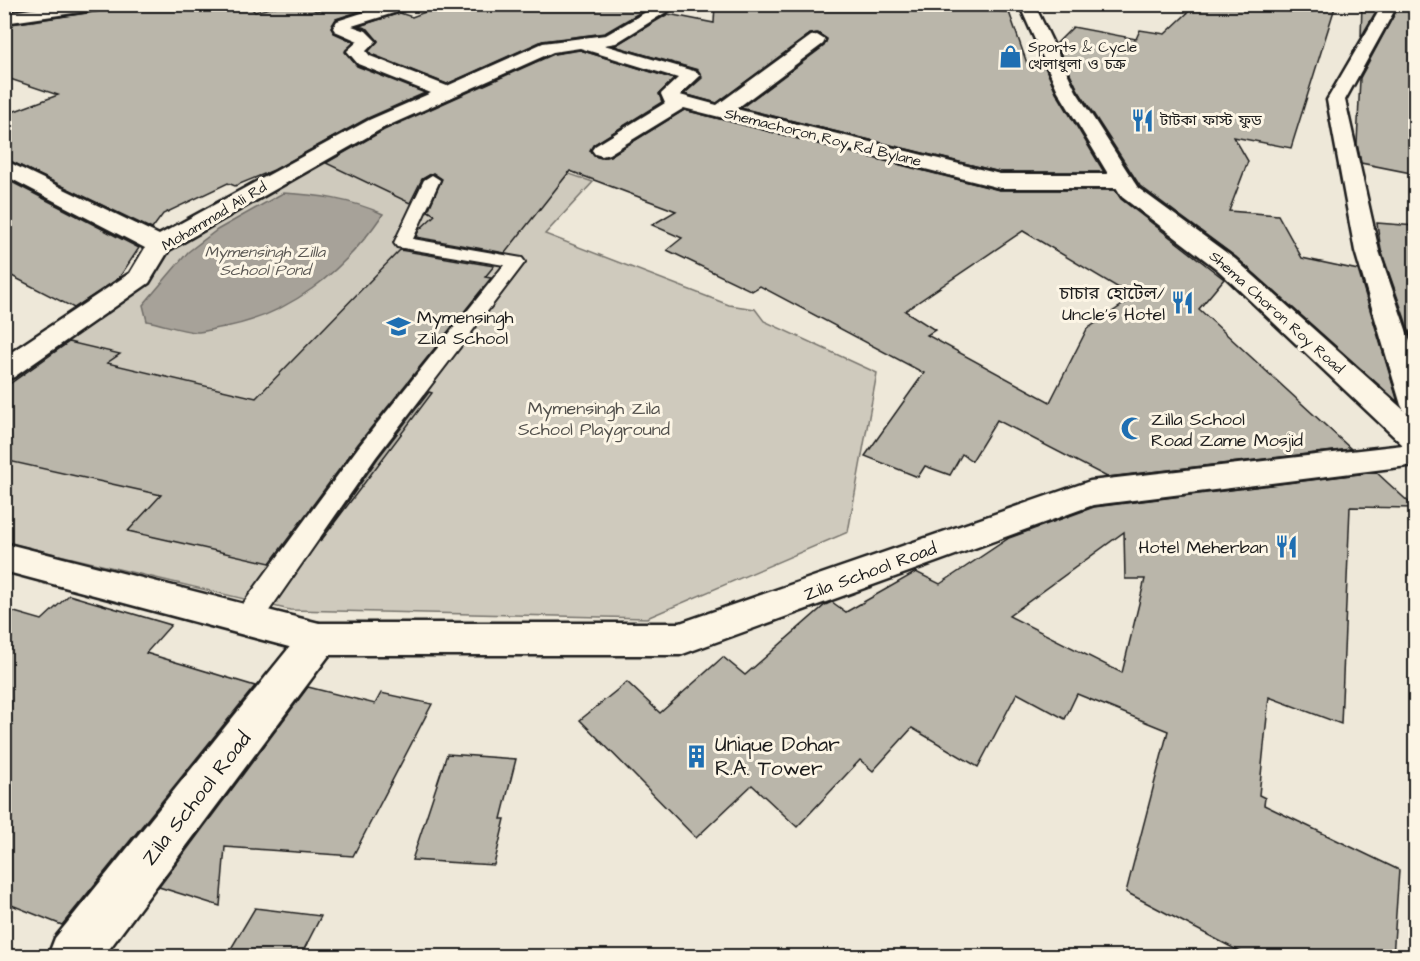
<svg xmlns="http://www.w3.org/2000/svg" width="1420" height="961" viewBox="0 0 1420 961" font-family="'Architects Daughter','Noto Sans Bengali',sans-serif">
<rect width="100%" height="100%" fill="#eee8d9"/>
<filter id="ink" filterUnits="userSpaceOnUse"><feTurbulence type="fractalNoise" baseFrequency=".0167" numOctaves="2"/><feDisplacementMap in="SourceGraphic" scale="12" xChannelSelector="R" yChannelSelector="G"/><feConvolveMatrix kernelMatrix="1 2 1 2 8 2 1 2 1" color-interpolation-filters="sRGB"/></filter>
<g filter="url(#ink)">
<polygon fill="#cfcabd" stroke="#76736c" stroke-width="1.5" points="396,114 593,182 545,234 729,305 755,309 764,321 877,373 848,532 647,618 290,610 5,542 5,379 144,281 173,245"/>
<path fill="#a7a299" stroke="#6f6c67" stroke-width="1.5" d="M283 193C318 195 350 199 383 214 344 271 289 317 219 328 212 329 204 332 196 332 181 331 163 324 147 321L143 305 188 252 217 230Z"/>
<g fill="#bab6aa" stroke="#1c1c1c" stroke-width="1.5" fill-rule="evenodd">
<polygon points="110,4 247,4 255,12 286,4 305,4 316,11 342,4 370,4 376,6 336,19 331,27 334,33 354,42 345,52 357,66 425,93 368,118 274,170 235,186 228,183 163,214 152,229 4,158 4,115 58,95 4,77 4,25 101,11"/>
<polygon points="446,4 623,4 646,9 605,33 542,41 447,84 371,54 369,51 378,41 368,29 359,26 400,13 412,17"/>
<polygon points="715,4 992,4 994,11 1009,12 1029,69 1041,58 1056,92 1104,172 1000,172 741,108 824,46 827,39 818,33 810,34 717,103 684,94 702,78 698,70 614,46 668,14 714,23"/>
<polygon points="1197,4 1336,4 1291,148 1234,137 1248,161 1229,211 1278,215 1302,258 1358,270 1398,402 1236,257 1140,186 1078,90 1056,44 1073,27 1136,39 1140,30 1165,34"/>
<polygon points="1362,4 1380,4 1361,37"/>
<polygon points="1400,4 1416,4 1416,174 1361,163 1357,144 1360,78"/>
<path d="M580 50 674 79 659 94 662 102 593 145 590 151 594 156 601 158 610 156 684 110 999 190H1115L1121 199 1224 279 1199 309 1351 449 1107 477 997 420 972 461 962 454 950 475 925 466 918 477 865 456 924 373 760 286 752 291 667 250 682 238 652 225 676 211 570 171 505 253 416 237 419 230 435 215 428 211 442 179 433 173 422 179 410 203 326 163 384 130 554 54ZM1023 231 1134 297 1087 329 1050 402 927 335 935 330 905 311Z"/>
<polygon points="4,178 139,248 119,278 74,308 4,272"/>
<polygon points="1377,223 1416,226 1416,351 1381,250"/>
<polygon points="400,250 494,266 485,277 491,278 358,444 270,563 128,531 161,495 4,460 4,388 69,342 120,354 107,363 256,398"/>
<polygon points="429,392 432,393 320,542 378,458"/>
<path d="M1376 472 1415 508 1350 507 1341 724 1269 697 1259 795 1265 798 1264 805 1399 870 1393 957H1250L1126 892 1168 731 1077 694 1065 719 1017 693 978 767 912 728 873 771 860 760 797 827 752 785 696 838 580 720 627 682 660 713 723 657 745 675 825 605 832 602 846 612 916 572 940 584 1009 538 1094 507ZM1124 532 1125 579H1145L1122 673 1009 616Z"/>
<polygon points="69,595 171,625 146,653 255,686 62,925 4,902 4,609 42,620"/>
<polygon points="308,687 375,704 381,693 432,704 353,856 225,847 220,906 159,887"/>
<polygon points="447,754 516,759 501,819 505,819 494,865 412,860"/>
<polygon points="255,908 321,916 300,957 226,957"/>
</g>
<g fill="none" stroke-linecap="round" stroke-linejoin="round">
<defs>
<polygon id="lane" points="432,175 440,180 413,239 516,257 522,258 525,262 376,457 257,628 247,631 237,628 233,620 237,612 360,445 504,265 397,247 394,243 424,180"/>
<g id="street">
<polygon points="390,4 415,4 413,7 352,26 366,31 376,41 366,51 370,56 447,86 543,43 606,35 660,4 679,4 616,43 604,45 697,72 700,76 680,95 717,105 811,36 817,35 825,40 823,44 736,109 1000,174 1123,174 1131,176 1134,181 1131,186 1123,188 1000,188 684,108 609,154 602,156 595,154 592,150 595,146 665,103 661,94 678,78 580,48 553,52 383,128 169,250 149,283 14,377 4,380 4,357 130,273 145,248 4,175 4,160 159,235 369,120 431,93 358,64 347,51 358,41 335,31 333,28 337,21"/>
<polygon points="1383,4 1398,4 1345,100 1379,251 1416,359 1416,415 1405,412 1401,405 1355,251 1327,100"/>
<polygon points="319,623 333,628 338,639 333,650 104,956 48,956 55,938 305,628"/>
</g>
<g id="secondary">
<polygon points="65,4 108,4 101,9 4,23 4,13"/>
<polygon points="1019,4 1034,4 1076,91 1138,188 1235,259 1416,421 1416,465 1093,505 680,655 319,655 4,571 4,543 319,623 680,623 1090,481 1403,445 1217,269 1122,197 1058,91"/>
</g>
</defs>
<use href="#lane" stroke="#1c1c1c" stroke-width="4"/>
<use href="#street" stroke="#1c1c1c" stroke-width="5"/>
<use href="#secondary" stroke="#1c1c1c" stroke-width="5"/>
<use href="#lane" fill="#fcf5e5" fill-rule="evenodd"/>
<use href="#street" fill="#fcf5e5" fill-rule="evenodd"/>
<use href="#secondary" fill="#fcf5e5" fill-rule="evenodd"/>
</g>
</g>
<defs>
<symbol id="shop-bare" viewBox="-9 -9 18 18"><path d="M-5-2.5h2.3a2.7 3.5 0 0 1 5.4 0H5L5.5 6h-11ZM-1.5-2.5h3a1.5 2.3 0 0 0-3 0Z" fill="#1f6fb2" stroke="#fcf5e5" stroke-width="2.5" paint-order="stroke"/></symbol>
<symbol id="restaurant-bare" viewBox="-9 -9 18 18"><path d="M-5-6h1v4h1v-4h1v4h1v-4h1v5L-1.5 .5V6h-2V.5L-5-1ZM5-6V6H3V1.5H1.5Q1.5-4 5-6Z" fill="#1f6fb2" stroke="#fcf5e5" stroke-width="2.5" paint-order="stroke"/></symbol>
<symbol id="school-bare" viewBox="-9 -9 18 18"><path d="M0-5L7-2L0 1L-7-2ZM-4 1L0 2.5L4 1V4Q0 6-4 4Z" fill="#1f6fb2" stroke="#fcf5e5" stroke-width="2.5" paint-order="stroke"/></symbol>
<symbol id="mosque-bare" viewBox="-9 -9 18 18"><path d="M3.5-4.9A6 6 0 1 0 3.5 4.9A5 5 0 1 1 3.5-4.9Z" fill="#1f6fb2" stroke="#fcf5e5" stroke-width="2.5" paint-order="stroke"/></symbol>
<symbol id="building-bare" viewBox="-9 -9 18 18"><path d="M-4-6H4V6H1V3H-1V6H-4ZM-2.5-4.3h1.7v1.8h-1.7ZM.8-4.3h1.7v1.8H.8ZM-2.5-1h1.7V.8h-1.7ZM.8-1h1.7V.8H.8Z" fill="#1f6fb2" stroke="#fcf5e5" stroke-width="2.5" paint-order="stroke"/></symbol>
</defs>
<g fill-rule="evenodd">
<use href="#shop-bare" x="994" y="40" width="33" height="33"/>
<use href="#restaurant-bare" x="1126" y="104" width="33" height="33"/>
<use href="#restaurant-bare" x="1166" y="286" width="33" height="33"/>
<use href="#school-bare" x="382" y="310" width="33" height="33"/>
<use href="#mosque-bare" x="1116" y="412" width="33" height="33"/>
<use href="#restaurant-bare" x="1270" y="530" width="33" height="33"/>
<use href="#building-bare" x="680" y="740" width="33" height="33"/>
</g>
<g text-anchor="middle" stroke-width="6" stroke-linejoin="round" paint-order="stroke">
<g font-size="15" fill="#1c1c1c" stroke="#fcf5e5" text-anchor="start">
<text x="1028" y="52">Sports &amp; Cycle<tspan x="1028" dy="17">খেলাধুলা ও চক্র</tspan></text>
<text x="1160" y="125">টাটকা ফাস্ট ফুড</text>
</g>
<g font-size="15" fill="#1c1c1c" stroke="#fcf5e5">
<text transform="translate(823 137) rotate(14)" y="5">Shemachoron Roy Rd Bylane</text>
<text transform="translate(214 216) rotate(-31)" y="5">Mohammad Ali Rd</text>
<text transform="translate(1277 312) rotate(42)" y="5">Shema Choron Roy Road</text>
</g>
<g font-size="16" font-style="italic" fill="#5b5854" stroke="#fcf5e5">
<text x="265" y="257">Mymensingh Zilla<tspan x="265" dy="18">School Pond</tspan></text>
</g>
<g font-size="18" fill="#1c1c1c" stroke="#fcf5e5" text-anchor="end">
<text x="1165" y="299">চাচার হোটেল/<tspan x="1165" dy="21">Uncle's Hotel</tspan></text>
<text x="417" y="323" text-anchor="start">Mymensingh<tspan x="417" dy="21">Zila School</tspan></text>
<text x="1151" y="425" text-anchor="start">Zilla School<tspan x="1151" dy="21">Road Zame Mosjid</tspan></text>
<text x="1268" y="553">Hotel Meherban</text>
</g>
<g font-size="18" fill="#52504c" stroke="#fcf5e5">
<text x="594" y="414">Mymensingh Zila<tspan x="594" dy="21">School Playground</tspan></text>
</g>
<g font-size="18" fill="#1c1c1c" stroke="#fcf5e5">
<text transform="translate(870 571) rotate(-20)" y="6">Zila School Road</text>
</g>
<g font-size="21" fill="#1c1c1c" stroke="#fcf5e5" text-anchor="start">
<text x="715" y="751">Unique Dohar<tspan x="715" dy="24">R.A. Tower</tspan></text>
</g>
<g font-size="21" fill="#1c1c1c" stroke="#fcf5e5">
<text transform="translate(196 798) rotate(-52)" y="7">Zila School Road</text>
</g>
</g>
<rect width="1420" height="961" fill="none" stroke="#fcf5e5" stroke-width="24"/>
<rect x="12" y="12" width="1396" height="937" fill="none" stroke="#1c1c1c" stroke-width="2" filter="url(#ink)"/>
</svg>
